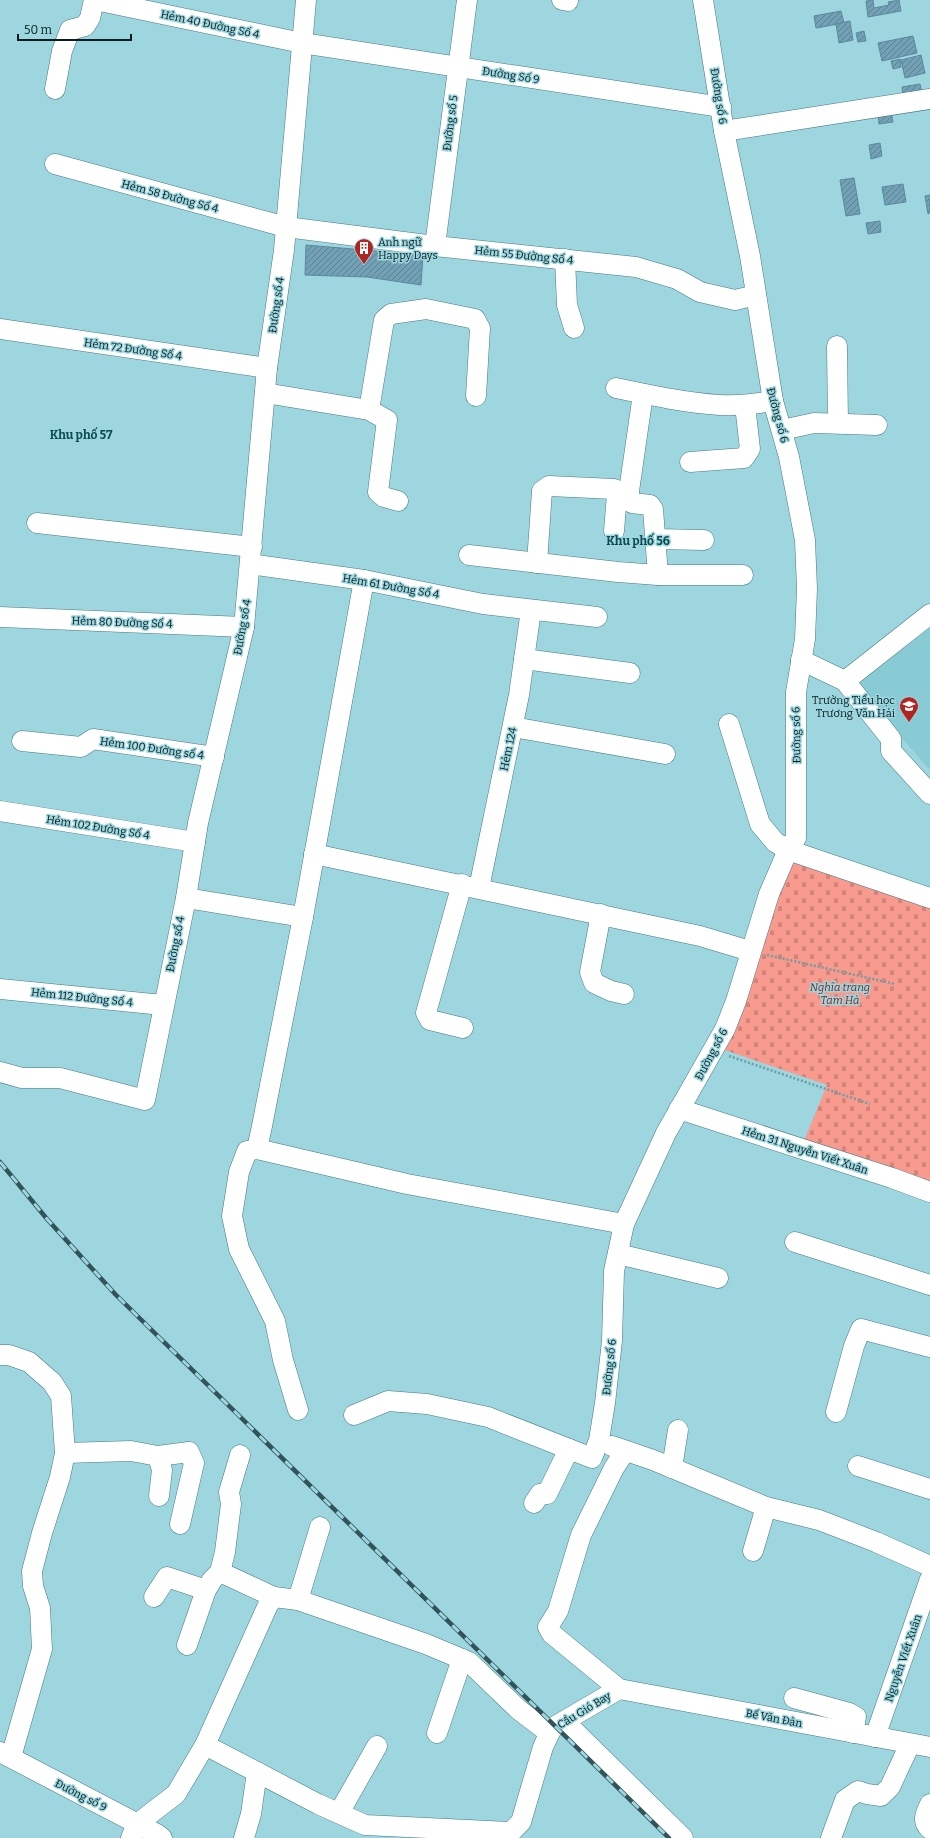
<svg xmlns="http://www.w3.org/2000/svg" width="930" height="1838" viewBox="0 0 930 1838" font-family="Bitter,serif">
<defs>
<pattern id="cemetery-stones" width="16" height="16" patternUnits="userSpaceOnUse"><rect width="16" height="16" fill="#f89a8e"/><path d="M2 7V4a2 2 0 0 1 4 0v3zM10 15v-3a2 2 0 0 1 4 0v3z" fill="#d3847a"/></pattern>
<pattern id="building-hatch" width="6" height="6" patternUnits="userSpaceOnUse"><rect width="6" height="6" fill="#72a0b5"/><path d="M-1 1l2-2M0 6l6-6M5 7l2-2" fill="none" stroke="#5c8293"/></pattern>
</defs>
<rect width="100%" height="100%" fill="#9dd6de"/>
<polygon fill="#88cbd5" points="930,628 930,770 855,685"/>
<polygon fill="url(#cemetery-stones)" points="799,860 930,903 930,1190 804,1141 827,1085 725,1050 790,865"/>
<g fill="url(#building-hatch)" stroke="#5b889d">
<polygon points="873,0 874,8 889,5 888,2 899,0 901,11 868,17 866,1"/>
<polygon points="841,11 844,23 816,28 814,16"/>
<polygon points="850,21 853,40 839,43 836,24"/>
<polygon points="864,31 866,41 858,42 856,33"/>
<polygon points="913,36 917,53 882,61 878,43"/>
<polygon points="921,55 925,73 905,78 901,60"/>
<polygon points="900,59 901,67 893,69 891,61"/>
<polygon points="920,84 922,94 903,97 902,87"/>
<polygon points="891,112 893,122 879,124 878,114"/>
<polygon points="880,143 882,156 871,159 869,145"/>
<polygon points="854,178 860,214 846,216 840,180"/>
<polygon points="903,184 906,202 885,205 882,187"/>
<polygon points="930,195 930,213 928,214 925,196"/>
<polygon points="880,221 881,232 868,234 866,223"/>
<polygon points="306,245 423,255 421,285 367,277 305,275"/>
</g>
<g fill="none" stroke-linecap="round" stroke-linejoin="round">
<defs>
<g id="minor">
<polyline points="95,0 302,43 721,107"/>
<polyline points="562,0 568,1"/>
<polyline points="55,89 62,51 70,30 85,26 90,18 94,0"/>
<polyline points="724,131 930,99"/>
<polyline points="55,164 286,227 435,246 636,267 677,279 700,292 735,300 756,295"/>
<polyline points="435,246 467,0"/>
<polyline points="565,259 567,305 574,328"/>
<polyline points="0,329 267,368"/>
<polyline points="837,346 838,423"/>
<path d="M616 388C649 395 686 403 720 405 738 406 755 404 773 401"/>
<polyline points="265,393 369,410 387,420 378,492 384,497 398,501"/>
<polyline points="643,394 629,491 629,501 632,503 650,505 653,509 658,575 743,575"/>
<polyline points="369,410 384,320 391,314 426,309 475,319 480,328 476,396"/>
<polyline points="782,430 814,423 877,425"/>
<polyline points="690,462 744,458 750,449 745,405"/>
<polyline points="37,523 252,547"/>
<polyline points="655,539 704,540"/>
<polyline points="469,555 618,572 658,575"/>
<polyline points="537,563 542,491 549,486 614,489 617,494 614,531"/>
<polyline points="250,564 364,580 483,604 597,617"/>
<polyline points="0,617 244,627"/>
<polyline points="524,659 630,673"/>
<polyline points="801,660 845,681 930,614"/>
<polyline points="845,681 891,739 891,751 930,794"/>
<polyline points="729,724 760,824 775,842 788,850 930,898"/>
<polyline points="513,727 665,754"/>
<polyline points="22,741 81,747 93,739 214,757"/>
<polyline points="0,811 195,842"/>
<polyline points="314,854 700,936 750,951"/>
<polyline points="462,884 426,1013 430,1020 463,1028"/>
<polyline points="479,888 519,695 531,610"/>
<polyline points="186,898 303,917"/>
<polyline points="601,914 590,972 594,983 611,991 624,994"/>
<polyline points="0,989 163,1005"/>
<polyline points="0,1072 22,1078 60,1078 145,1100 186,898 198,823 244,627 267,368 284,250 306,0"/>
<polyline points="679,1109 892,1178 930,1192"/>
<polyline points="257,1149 407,1184 624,1224"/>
<polyline points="795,1242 930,1285"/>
<polyline points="618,1254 718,1278"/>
<polyline points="0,1355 9,1355 29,1362 52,1382 61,1396 65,1453 60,1477 42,1533 32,1571 33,1586 40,1608 42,1649 11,1757"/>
<polyline points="298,1410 283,1360 275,1321 239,1249 232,1216 239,1172 247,1151 257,1149 262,1126 303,917 364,580"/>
<polyline points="836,1412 854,1346 861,1329 930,1347"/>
<polyline points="354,1415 388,1401 427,1404 488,1417 592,1458 599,1440 605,1403 612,1341 614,1271 624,1224 666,1133 725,1029 736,1001 769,894 788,850 796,838 796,692 805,639 807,589 805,540 789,457 773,401 750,256 724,131 703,0"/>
<polyline points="612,1446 653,1460 766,1507 819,1520 876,1542 930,1566"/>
<polyline points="625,1451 614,1468 581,1535 558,1611 548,1627 552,1634 619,1689 930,1747"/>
<polyline points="65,1453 131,1451 158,1456 162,1470 159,1496"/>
<polyline points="158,1456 189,1452 194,1463 180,1524"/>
<polyline points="858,1466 930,1489"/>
<polyline points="672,1468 678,1430"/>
<polyline points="534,1503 540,1494 547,1494 569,1449"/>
<polyline points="753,1551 766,1507"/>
<polyline points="220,1572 274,1597 298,1600 426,1644 469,1662 519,1710 544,1729 549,1730"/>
<polyline points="154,1597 167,1577 206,1590"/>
<polyline points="298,1600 320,1527"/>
<polyline points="187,1645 206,1590 212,1580 220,1572 225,1552 231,1504 229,1492 240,1455"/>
<polyline points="794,1698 849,1713 856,1717 853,1733"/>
<polyline points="565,1722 683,1838"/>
<polyline points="554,1727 619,1689"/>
<polyline points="437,1733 462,1659"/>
<polyline points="875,1737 930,1579"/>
<polyline points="205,1745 318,1804 365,1825 511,1832 521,1822 543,1747 550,1732 549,1730"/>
<polyline points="0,1752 157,1834 162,1838"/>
<path d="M930 1804C926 1813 921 1821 930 1829"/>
<polyline points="339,1813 377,1746"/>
<polyline points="131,1838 137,1824 176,1794 205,1745 268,1605 274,1597"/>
<polyline points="244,1838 251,1814 257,1772"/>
<polyline points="831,1838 845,1800 858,1791 867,1794 881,1796 890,1787 910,1744"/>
</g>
</defs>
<use href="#minor" stroke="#447a82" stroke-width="21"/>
<g stroke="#6e9da3" stroke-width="2.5" stroke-dasharray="2 2" stroke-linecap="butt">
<polyline points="767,955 895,984"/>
<polyline points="729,1056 870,1104"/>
</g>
<use href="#minor" stroke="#fff" stroke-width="20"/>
<defs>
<polyline id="rail" points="0,1162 47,1219 116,1295 669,1838"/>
</defs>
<use href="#rail" stroke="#325358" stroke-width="4.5"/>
<use href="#rail" stroke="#9dd6de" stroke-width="3" stroke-dasharray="9" stroke-linecap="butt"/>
</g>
<defs>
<symbol id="building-pin" viewBox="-11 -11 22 30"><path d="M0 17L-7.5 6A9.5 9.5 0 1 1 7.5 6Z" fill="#b32420" stroke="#9dd6de"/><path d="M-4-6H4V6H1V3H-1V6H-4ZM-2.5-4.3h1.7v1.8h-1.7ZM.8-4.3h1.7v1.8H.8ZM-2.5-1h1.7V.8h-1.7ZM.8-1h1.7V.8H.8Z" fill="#fff"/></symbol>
<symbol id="school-pin" viewBox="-11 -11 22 30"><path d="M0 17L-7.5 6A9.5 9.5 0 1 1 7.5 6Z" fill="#b32420" stroke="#9dd6de"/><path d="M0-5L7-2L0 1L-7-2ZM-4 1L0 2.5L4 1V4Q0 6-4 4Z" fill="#fff"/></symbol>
</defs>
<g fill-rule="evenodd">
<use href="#building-pin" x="353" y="237" width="22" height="30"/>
<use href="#school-pin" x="898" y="695" width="22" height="30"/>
</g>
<g text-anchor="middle" stroke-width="3" stroke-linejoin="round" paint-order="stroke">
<g font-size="11" fill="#061d20" stroke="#9dd6de">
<text transform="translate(210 24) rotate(12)" y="4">Hẻm 40 Đường Số 4</text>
<text transform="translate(511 75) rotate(9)" y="4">Đường Số 9</text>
<text transform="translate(719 96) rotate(81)" y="4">Đường số 6</text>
<text transform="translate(450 123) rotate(-83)" y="4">Đường số 5</text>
<text transform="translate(170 196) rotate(15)" y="4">Hẻm 58 Đường Số 4</text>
<text transform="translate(524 255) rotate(6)" y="4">Hẻm 55 Đường Số 4</text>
<text transform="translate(276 305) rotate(-82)" y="4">Đường số 4</text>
<text transform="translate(133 349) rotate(8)" y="4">Hẻm 72 Đường Số 4</text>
<text transform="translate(778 415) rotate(75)" y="4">Đường số 6</text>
<text transform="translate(391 586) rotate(10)" y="4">Hẻm 61 Đường Số 4</text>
<text transform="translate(122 622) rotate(2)" y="4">Hẻm 80 Đường Số 4</text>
<text transform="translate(242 627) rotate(-80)" y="4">Đường số 4</text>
<text transform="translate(796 735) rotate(-91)" y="4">Đường số 6</text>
<text transform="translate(152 748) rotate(8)" y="4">Hẻm 100 Đường số 4</text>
<text transform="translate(508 749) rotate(-78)" y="4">Hẻm 124</text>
<text transform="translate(98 827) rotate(9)" y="4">Hẻm 102 Đường Số 4</text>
<text transform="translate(175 944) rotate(-79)" y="4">Đường số 4</text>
<text transform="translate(82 997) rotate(6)" y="4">Hẻm 112 Đường Số 4</text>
<text transform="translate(711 1054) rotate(-62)" y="4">Đường số 6</text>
<text transform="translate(805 1150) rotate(18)" y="4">Hẻm 31 Nguyễn Viết Xuân</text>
<text transform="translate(609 1367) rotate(-84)" y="4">Đường số 6</text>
<text transform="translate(903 1658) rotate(-71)" y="4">Nguyễn Viết Xuân</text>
<text transform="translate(584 1710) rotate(-31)" y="4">Cầu Gió Bay</text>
<text transform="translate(774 1718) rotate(11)" y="4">Bế Văn Đàn</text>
<text transform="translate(81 1795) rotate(27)" y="4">Đường số 9</text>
</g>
<g font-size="11" fill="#061d20" stroke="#9dd6de" text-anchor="start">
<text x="378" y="246">Anh ngữ<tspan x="378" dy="13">Happy Days</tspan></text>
<text x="895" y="704" text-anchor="end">Trường Tiểu học<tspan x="895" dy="13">Trương Văn Hải</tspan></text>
</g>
<g font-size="11" font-style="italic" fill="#831b17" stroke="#9dd6de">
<text x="840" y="991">Nghĩa trang<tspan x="840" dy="13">Tam Hà</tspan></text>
</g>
<g font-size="12" font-weight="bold" fill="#0c4950" stroke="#9dd6de">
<text x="81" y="439">Khu phố 57</text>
<text x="638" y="545">Khu phố 56</text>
</g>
</g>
<path d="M18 34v6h113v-6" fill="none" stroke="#061d20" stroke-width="2"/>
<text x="24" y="34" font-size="12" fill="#061d20" stroke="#9dd6de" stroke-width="3" paint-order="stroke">50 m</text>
</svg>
